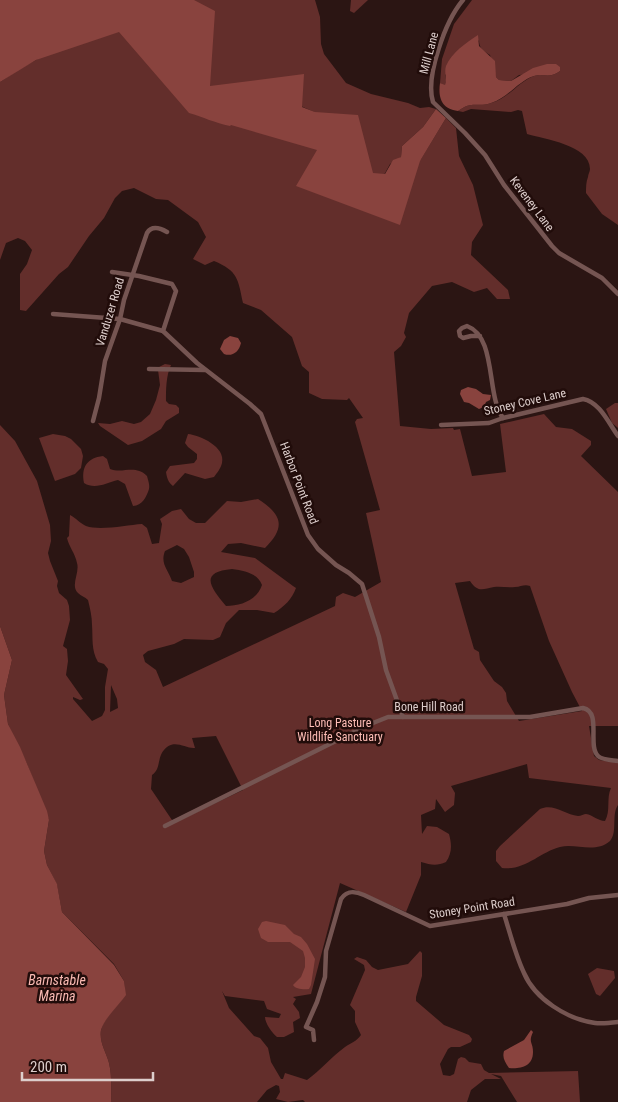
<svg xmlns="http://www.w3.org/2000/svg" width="618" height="1102" viewBox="0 0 618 1102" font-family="'Roboto Condensed',sans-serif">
<rect width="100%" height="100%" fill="#2b1513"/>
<g fill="#632e2b" fill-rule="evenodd">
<path d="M144 0 232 122 258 113 340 160 392 183 421 159 446 118 456 128 459 156 473 185 483 225 472 242 471 255 508 290 510 299H497L487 288 474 292 452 282 432 286 409 313 404 333 406 337 401 346 394 352 400 426 431 429 453 428 454 430 460 429 472 476 506 472 500 424 544 414 556 427 572 429 591 441V445L581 456 618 492V726H589L594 756 599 760 618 763V805C611 815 618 832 610 841 595 854 576 843 560 847 540 852 525 871 502 868L496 861V851L500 846 540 809C554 803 565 815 578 816 581 816 584 814 586 814 593 815 598 821 605 821 611 811 606 798 611 788L529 778 527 764 451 786 455 793 454 805 445 812 436 799 435 809 421 815 422 834 427 826 437 827 449 834C452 845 452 853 446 862 437 866 431 865 421 862V875L406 912 340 883 311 994 293 997 296 999 293 1004 299 1012 300 1018 293 1022 294 1032 284 1037H277C272 1033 265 1023 265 1017L279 1018 281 1014 267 1009 264 1001 225 996 222 991 229 1008 254 1036 260 1038 268 1048 271 1062 281 1079H283L285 1073 307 1080C321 1070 331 1057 345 1047 351 1043 357 1041 361 1035L355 1022V1011L350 1005 365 970 364 965 354 959 357 957 366 960 372 967 378 970 408 964 420 951 422 953V976L416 997V1001L444 1025 469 1035 472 1039 471 1042 460 1047H451L448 1049 440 1064 443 1075 450 1076 454 1074 458 1059 461 1057 465 1058 469 1062 481 1064 484 1070 489 1073 578 1071 580 1102H517L501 1076 491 1074 501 1079H485L471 1090 467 1102H305L303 1100 288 1102 276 1099 280 1092 279 1086 276 1085 267 1090 257 1102H111C111 1089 112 1076 109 1063 106 1052 99 1042 101 1030 103 1019 119 1005 125 995L124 981 114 964 62 912 57 885 47 865 44 851 49 820 27 764 8 724 4 695 12 660 0 626V425L15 441 37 481 50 525 51 541 48 553 50 561 58 581 57 586 59 593 67 600 69 606 70 620 63 646 67 649 68 661 66 675 83 699 80 700 73 697V699L92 721 102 716 105 710V687L108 669 104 664 98 662C91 650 93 638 92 625 92 617 90 608 88 600 85 597 81 596 78 593 70 585 80 573 77 563 75 553 69 547 67 538L69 536 70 515C76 518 81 524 86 526 100 531 127 525 142 524L147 528 152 544 159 543 162 524 160 519 172 511 181 509 189 519 196 523H205L227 501 241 502 258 499C281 514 287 526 265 548L241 543 228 544 221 552 255 558 293 586 296 588C292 599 284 607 274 613L257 610H239L226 623 220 637 213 640 184 639 174 644 148 651 143 655 145 662 156 670 163 687 335 606 336 597 343 593 355 597 381 582 366 513 380 510 355 422 357 419 363 418 349 398 347 400 322 399 309 393V372L302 366 292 337 261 310 243 303C238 279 238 271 214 261L205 265 193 259 206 237 198 222 168 200 156 199 134 188 122 191 115 198 104 218 89 236 68 267 59 274 26 311 20 310V274L27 264 32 250 25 241 18 238 6 243 0 260V82L18 70ZM177 545 184 549 189 557 194 572V577L181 583 172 581C168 569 160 564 165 551ZM232 569C245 571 257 573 262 585 257 600 241 606 226 606 210 587 199 572 232 569ZM470 581C478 593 483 589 494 587 501 586 508 588 515 587 521 587 524 584 530 586L549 641 572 692 582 711 519 721 507 701 506 693 502 687 494 681 480 660 479 652 474 649 455 583ZM111 685 117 699 118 708 110 712ZM216 736 243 790 174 823 151 789 152 775C161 769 157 758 164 750 174 738 185 749 195 748L192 738Z"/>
<polygon points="158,0 315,0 320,17 321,44 324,54 346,83 371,94 408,103 420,108 429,107 436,109 423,127 402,146 401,157 390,164 384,175 372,187 328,118 287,100 217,106"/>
<polygon points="351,0 368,0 354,13 350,11"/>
<path d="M472 0H618V225L602 214 586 193C586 187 586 182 588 177 588 174 590 172 590 169 590 145 544 139 527 134L522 111 518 110 511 112 471 109 463 112 458 111C473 100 477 108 491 103 508 99 518 82 534 76 545 73 549 79 560 71L519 75 511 81 499 80 496 77 490 55C483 51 479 48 479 40L445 75 446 80 445 86 440 83 442 59 454 24Z"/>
<path d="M165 364 171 365C166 376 166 389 166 401L169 404 176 405 179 408V413L166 421 161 429 142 441 128 445 100 426 98 423 110 424 122 421 134 424 141 422 150 414 156 400 160 385 158 370 159 367Z"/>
<polygon points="615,403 618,403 618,428 612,423 606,409"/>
<polygon points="53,434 65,436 71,439 81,449 83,456 81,468 75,474 55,481 39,438"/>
<path d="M188 434C200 435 226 447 222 463 221 468 217 473 214 477L205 479 185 473 173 486C168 482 167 478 166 472L170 466 194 463 197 459V454L188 447 185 443Z"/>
<path d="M103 456 107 459 110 469C123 474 135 464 147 476 148 480 150 485 149 489 147 496 142 506 133 506L125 484 118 480C106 483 95 490 84 483 81 467 87 458 103 456Z"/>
<polygon points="597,968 614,971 615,978 600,996 596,994 588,974"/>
</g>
<g fill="#89433e">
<path d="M0 0H194L215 11 210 86 304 74 302 107 315 112 358 115 373 173 385 174 393 160 401 157 402 146 423 127 436 109 446 118 420 161 400 225 296 186 317 150 231 125 230 126C215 123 203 117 189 113L119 32 36 60 0 82Z"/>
<path d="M478 35 479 46 495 61 496 77 499 80 511 81 533 68 547 64H556L560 67V71C549 79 545 73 534 76 518 81 508 98 491 103 477 108 473 100 458 111 441 109 438 97 440 83L445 85C447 79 444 72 446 66 452 52 466 43 478 35Z"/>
<path d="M230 336 238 338 241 343C239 352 232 357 224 354L220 349 224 340Z"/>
<polygon points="468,387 476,389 483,394 491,395 490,400 486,402 484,407 479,409 469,403 464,402 460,394 461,390"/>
<path d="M0 626 12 660 4 695 8 724 20 747 47 811 49 820 44 851 47 865 57 884 62 912 114 965 124 981 126 995C119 1005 104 1019 101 1030 99 1042 106 1052 109 1063 112 1076 111 1089 111 1102H0Z"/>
<path d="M266 921 285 925 294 934 301 937 307 944 315 959 311 985 309 989C304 990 295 989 293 985L301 977 305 967V958L303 951 290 942H268L261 938 258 929 262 922Z"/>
<path d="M531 1030 533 1032C528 1043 533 1042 533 1052 533 1067 520 1069 509 1068 505 1062 502 1058 504 1051L524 1040Z"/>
</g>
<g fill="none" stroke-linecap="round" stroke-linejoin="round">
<g stroke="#755552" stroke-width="4.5">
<path d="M463 0C446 20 425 76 433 102L465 133 485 155 504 185 552 246 559 253 602 278 618 294"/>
<polyline points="112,272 139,276 172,284 176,291 163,331 197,363 250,404 261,414 308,535 318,549 336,565 349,573 362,584 379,637 386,670 403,717"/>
<polyline points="53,314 120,319 163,331"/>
<path d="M480 336H471L463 338 460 336 459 331 462 328 467 326C497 337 486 396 503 418"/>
<polyline points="149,369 205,370"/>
<path d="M93 421 99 398 105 361 120 319 124 300 147 233C152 225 160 228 167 232"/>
<path d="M441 425 489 423 503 418 583 399C600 402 609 424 618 436"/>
<path d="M165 826 368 725 388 717H530L583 708C602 712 587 745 598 756 602 760 612 760 618 761"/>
<path d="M504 914C510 933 515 954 524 973 535 999 567 1019 595 1023 602 1024 610 1023 618 1022"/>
<path d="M314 1040 313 1030 306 1027 317 1002 325 977 326 951 341 899C347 890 355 891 364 895L430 926 567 904 589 898 618 895"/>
</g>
</g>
<g text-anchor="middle" stroke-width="5" stroke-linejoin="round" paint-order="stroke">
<g font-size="12" fill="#ddcecc" stroke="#210c0a">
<text transform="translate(429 53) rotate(-75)" y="4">Mill Lane</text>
<text transform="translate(532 204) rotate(53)" y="4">Keveney Lane</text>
<text transform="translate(110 312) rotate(-73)" y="4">Vanduzer Road</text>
<text transform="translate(525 402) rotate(-13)" y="4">Stoney Cove Lane</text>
<text transform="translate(299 483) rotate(69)" y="4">Harbor Point Road</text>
<text x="429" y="711">Bone Hill Road</text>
<text transform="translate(472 908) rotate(-9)" y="4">Stoney Point Road</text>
</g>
<g font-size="12" fill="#ffbeb7" stroke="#210c0a">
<text x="340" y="727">Long Pasture<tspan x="340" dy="14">Wildlife Sanctuary</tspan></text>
</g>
<g font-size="14" font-style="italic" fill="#fabab3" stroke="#210c0a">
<text x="57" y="985">Barnstable<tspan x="57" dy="16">Marina</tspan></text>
</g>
</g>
<path d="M22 1072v8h131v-8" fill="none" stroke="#ddcecc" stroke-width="2.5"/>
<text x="30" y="1072" font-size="15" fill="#ddcecc" stroke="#210c0a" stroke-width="4" paint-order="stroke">200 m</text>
</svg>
